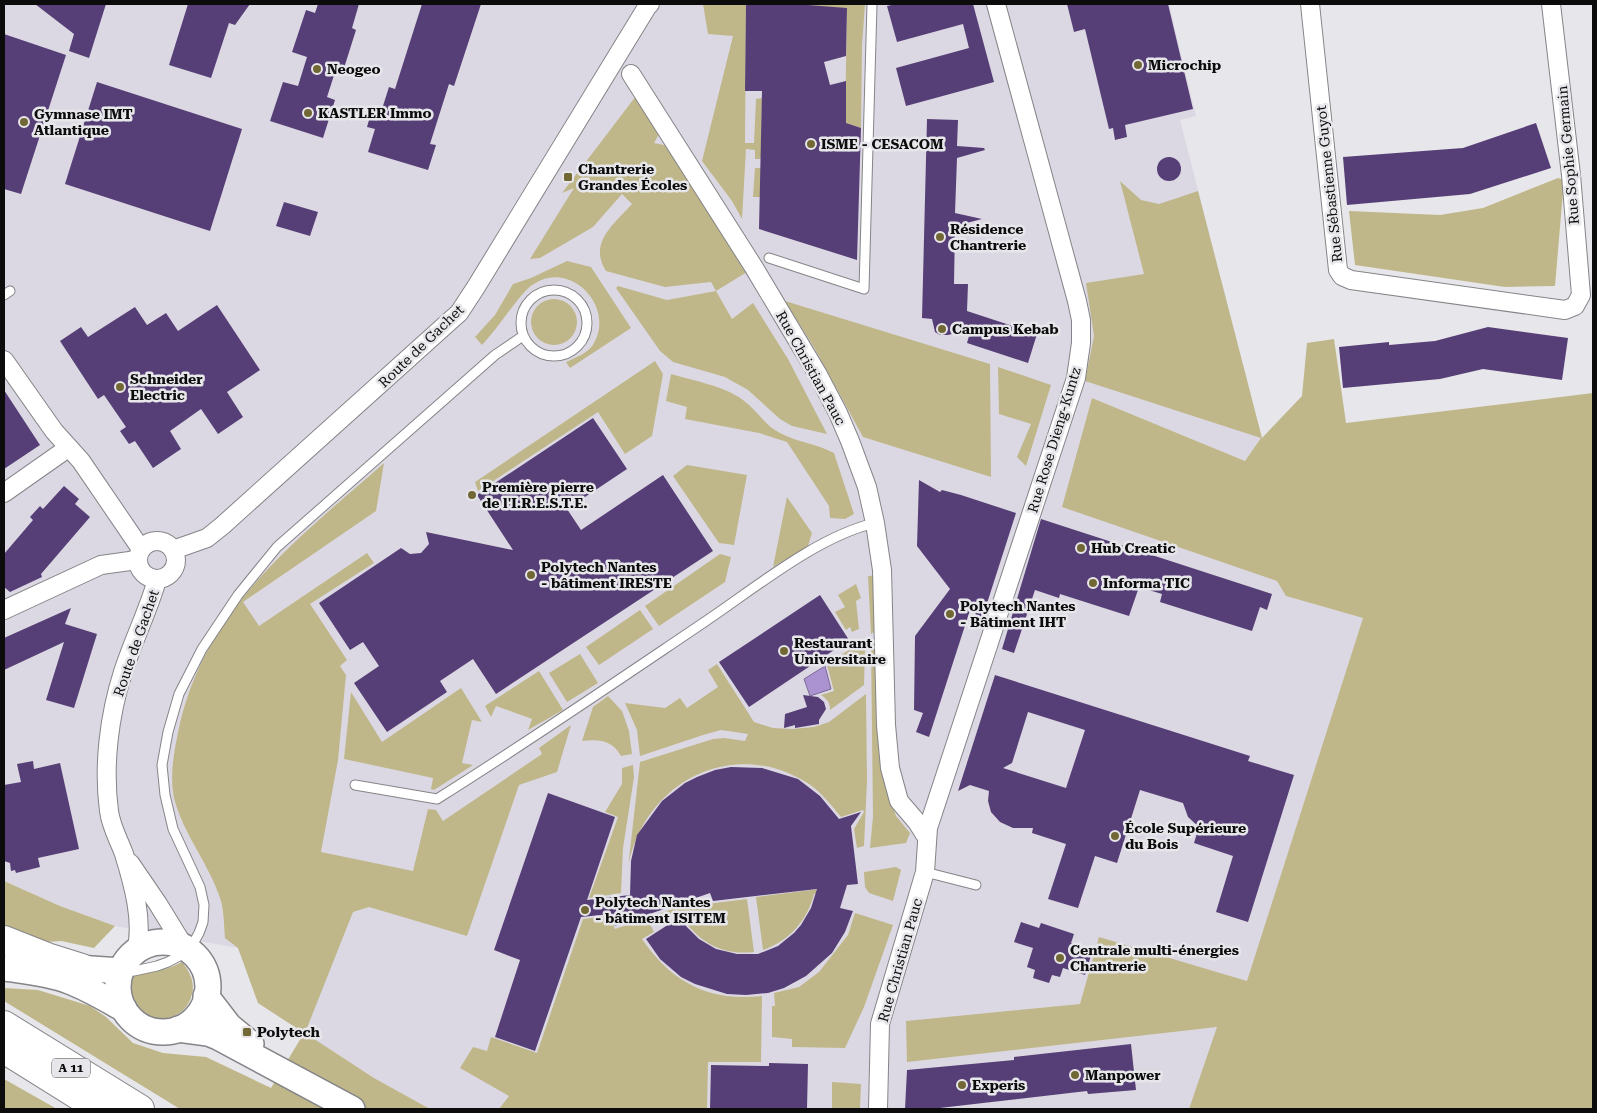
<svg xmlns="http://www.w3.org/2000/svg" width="1597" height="1113" viewBox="0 0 1597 1113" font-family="'Roboto Serif',serif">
<rect width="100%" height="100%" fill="#e7e6ea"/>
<polygon fill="#dcd8e3" points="4,4 1169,4 1196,116 1180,120 1262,438 1245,461 1092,398 1278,581 1286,596 1363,618 1250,977 1218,1027 1189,1109 430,1109 374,1078 258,1003 238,948 115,926 60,906 4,881"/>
<g fill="#bfb789">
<polygon points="703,4 746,4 745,143 754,143 756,99 762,98 761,159 755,159 755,150 746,149 742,219 732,201 702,161 733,36 708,34"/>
<polygon points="795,4 865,4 862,46 861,128 845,123 847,9"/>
<path d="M636 96 659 134 654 143 669 146 747 272 716 291 732 319 753 303 788 359 827 434 792 426 780 419 748 390 725 377 673 362 660 351 616 288 618 286 667 300 716 291 711 282 665 287 606 271C588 243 614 224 632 204L622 194 593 227 540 258 530 259 574 188 562 193Z"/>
<polygon points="755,168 761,168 760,197 753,197"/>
<polygon points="1558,178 1564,180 1555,286 1505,287 1355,265 1349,211 1440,215 1483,208"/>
<polygon points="1120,181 1141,200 1159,204 1198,191 1262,438 1302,396 1307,343 1334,339 1346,423 1593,393 1593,1109 1189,1109 1217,1027 907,1062 906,1021 1080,1004 1099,937 1247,981 1363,618 1286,596 1277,581 1062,507 1092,398 1245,461 1261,438 1085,381 1094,336 1086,283 1144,274"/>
<path d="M567 261 591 267 631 328 570 368 566 362C575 358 590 352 594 343 615 306 570 260 534 284 528 287 524 293 520 297 507 313 496 330 482 345L475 337 495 315 513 284 531 278Z"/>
<circle cx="554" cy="322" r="23"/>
<polygon points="785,301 990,364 991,477 863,437 815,349"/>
<polygon points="655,361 663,374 652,436 625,454 598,412 478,491 475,482"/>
<polygon points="998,367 1051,385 1026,466 1017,457 1031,424 999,414"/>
<path d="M671 374C694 381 725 386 743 400 757 410 765 426 780 433 797 442 817 444 834 453L854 514 845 519 830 518 829 506 787 442 759 433 685 419 687 407 666 401Z"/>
<path d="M384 463 376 511 243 602 259 626 367 553 374 563 310 604 347 660 340 666 346 675 338 760 321 852 413 871 428 809 436 810 443 821 542 754 539 748 571 725 557 772 519 785 467 936 369 907 353 912 305 1033 374 1078 430 1109H180L4 1001V988L38 990 90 1006 106 1017 133 1043 163 1053 206 1057 271 1088 304 1033 258 1003 238 948 225 938C224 926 224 912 221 901 210 865 183 834 174 798 169 773 175 747 180 723 209 604 297 540 384 463Z"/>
<polygon points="687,465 747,475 734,545 719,543 673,476"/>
<polygon points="787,497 812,533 808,546 773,567"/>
<polygon points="720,554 731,557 725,582 659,626 645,606"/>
<polygon points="879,575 881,627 871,634 868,576"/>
<polygon points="856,584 861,598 856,601 859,629 852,632 850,627 846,630 835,612 845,607 838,595"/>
<polygon points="640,610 653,629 599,665 586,647"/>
<polygon points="882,638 891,801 896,816 910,833 906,843 870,848 873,817 871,645"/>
<path d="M863 640 865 650 864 685 830 710C830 702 827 699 821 695L834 691 827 665Z"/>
<polygon points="580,654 598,683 567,702 549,673"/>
<path d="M717 664 754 722 773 728 792 729 814 727 829 722 866 694 867 781 864 846 857 848 854 829 864 812 863 810 841 817C831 805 822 793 809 784 733 735 643 782 628 868L640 762 713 739 724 738 745 741 748 734 721 730 703 735 640 756 637 730 625 703 665 708 680 698 687 708 718 687 708 670Z"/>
<polygon points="539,671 563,710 528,730 532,719 496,706 491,717 485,706"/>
<polygon points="461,688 482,722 472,720 462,763 473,765 434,790 431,789 433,778 344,759 351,692 382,742"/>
<path d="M608 696 622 711 629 731 632 754 621 756C612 740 599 739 582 741L593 707Z"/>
<polygon points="633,765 634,777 623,848 621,893 589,898 618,817 605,812 622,784 622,768"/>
<polygon points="896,867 901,870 893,901 869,893 865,887 864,872"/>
<polygon points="4,881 60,906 115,926 94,948 61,941 4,945"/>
<path d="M827 888 826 896 814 894C807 921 789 941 763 950L756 897Z"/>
<path d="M747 899 754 952C718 956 695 939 677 910L659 920 656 915 675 908Z"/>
<polygon points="855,913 893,925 864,1007 845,1048 792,1047 792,1039 772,1037 772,1006 775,1006 774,993 799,987 819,972 848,935"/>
<path d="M610 916 615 929 647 918 654 932 642 939C672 983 710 1002 762 996L761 1062H708L707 1109H499L509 1096 460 1068 473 1047 487 1051 491 1037 537 1053 583 919Z"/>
<path d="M182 962C190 972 195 982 192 994 182 1035 118 1022 131 973 150 973 165 971 182 962Z"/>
<polygon points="4,1079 57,1109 4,1109"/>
<polygon points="832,1082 861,1084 860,1109 832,1109"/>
</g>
<polygon fill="#ab92d0" stroke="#7b6a96" points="825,666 831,689 810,696 804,679"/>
<g fill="#563f76" fill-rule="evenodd">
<polygon points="35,4 106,4 89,58 69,51 74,34"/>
<polygon points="188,4 250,4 235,25 229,23 211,78 169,65"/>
<polygon points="318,4 359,4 352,28 356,30 344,68 337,66 327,97 335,100 323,138 270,121 283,82 298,86 307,57 292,52 306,10 315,13"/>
<polygon points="422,4 481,4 454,86 449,84 430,144 436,145 428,170 368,152 375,129 367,127 373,106 382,109 389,87 395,89"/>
<polygon points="746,4 795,4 847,8 846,56 824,62 830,85 846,81 846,123 861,128 857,260 759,229 762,91 745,91"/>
<polygon points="896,4 973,4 994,82 906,106 896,68 969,48 963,24 897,42 887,6"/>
<polygon points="1067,4 1168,4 1193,109 1125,125 1127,137 1115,140 1113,128 1109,129 1085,29 1074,32"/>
<polygon points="4,34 66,55 21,194 4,189"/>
<polygon points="97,82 242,129 210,231 65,184"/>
<polygon points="927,119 958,120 957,146 984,148 985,150 957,158 955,213 982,219 955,226 954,284 968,284 967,311 1037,334 1028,363 967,343 971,329 948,335 940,335 935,332 932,319 922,318"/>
<polygon points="1536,123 1551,168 1470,194 1347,205 1343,157 1463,148"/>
<circle cx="1169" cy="169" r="12"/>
<polygon points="284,202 318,212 310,236 276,226"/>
<polygon points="217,305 260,370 227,392 243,417 218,434 201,409 170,431 181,449 153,468 135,441 129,444 120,431 126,427 104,395 98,399 60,341 81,327 88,337 135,307 147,325 166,313 178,331"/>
<polygon points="1488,327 1568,338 1562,380 1483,369 1440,379 1343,388 1339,347 1389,342 1389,345 1435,341"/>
<polygon points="4,390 40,445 4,469"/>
<polygon points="593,418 627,469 567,509 581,530 663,475 713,551 496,694 473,659 440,681 447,692 387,732 354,683 379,666 363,642 350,650 319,603 401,548 410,554 421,553 429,544 426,532 513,550 477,495"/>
<polygon points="919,480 940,492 942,490 961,495 1016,513 981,622 971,607 929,737 916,732 923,713 914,710 915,636 950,589 917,546"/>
<polygon points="64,486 79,499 75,504 90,517 41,574 42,577 10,592 4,587 4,554 33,520 30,517 40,506 43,509"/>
<polygon points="1041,519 1272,594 1267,610 1260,607 1252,631 1160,602 1162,594 1139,587 1129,616 1060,594 1059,598 1035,590 1014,653 1002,649"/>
<polygon points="820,595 849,640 749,707 719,662"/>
<polygon points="71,608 65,624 97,634 74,708 46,700 64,642 4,670 4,638"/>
<path d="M995 675 1250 756 1248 761 1294 775 1248 922 1216 912 1233 856 1194 843 1199 827 1188 817 1183 803 1140 790 1117 863 1095 856 1078 908 1048 899 1066 844 1032 833 1033 828H1013L1000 822 991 812 988 801 989 791 970 785 958 791ZM1028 712 1085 730 1066 788 1003 768 1012 763Z"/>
<polygon points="803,695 818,697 824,702 826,709 819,720 819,724 795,728 795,725 784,728 785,714 807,707"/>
<polygon points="33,761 34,769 60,763 79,849 38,858 40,867 16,873 15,870 11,871 10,863 4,861 4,785 21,782 17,764"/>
<polygon points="731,767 762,768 798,779 820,796 839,819 861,812 851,826 858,884 847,885 840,908 853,911 845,932 832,953 806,976 784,988 768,993 746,995 727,994 695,984 681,977 660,959 646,939 680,917 685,925 699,939 716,949 737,954 758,954 778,946 794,933 801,925 811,908 817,889 713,901 710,893 615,926 611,914 581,917 535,1051 495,1037 520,960 494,950 548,793 615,817 587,900 630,895 631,861 637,835 662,801 685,783 697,777 715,770"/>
<polygon points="1021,922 1039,928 1041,923 1074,934 1071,943 1093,949 1085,975 1063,968 1060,977 1052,975 1049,983 1033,978 1035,970 1027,967 1033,948 1014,942"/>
<polygon points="1131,1044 1136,1090 1088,1094 1087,1091 931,1109 905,1109 907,1070 1014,1060 1014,1057"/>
<polygon points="769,1063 808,1064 807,1109 710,1109 711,1065 769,1066"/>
</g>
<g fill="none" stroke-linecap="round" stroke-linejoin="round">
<defs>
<g id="lane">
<polyline points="769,258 864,289 872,4"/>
<circle cx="554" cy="323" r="33"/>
<polyline points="4,295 10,291"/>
<path d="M355 785 437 799C528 742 617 681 706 621 755 588 818 536 875 523"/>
<polyline points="925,872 976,885"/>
<polyline points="122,971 134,971 157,966 168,962 189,951 199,933 203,922 204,905 200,887 173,829 165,795 162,765 168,732 179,694 202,649 238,595 277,547 495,355 523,336"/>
</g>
<g id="street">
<polyline points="1310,4 1338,270 1342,276 1351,280 1565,310 1575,306 1581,295 1571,175 1551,4"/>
<polyline points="631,74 753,266 817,373 838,413 850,441 867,487 875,523 882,570 886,725 890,768 899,801 917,822 927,838"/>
<polyline points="4,360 54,431 81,461 141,549"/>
<polyline points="4,493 68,448"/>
<circle cx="157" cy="560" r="19"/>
<polyline points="173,550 207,538 222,526 451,320 459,313 476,287 647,7 650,4"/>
<polyline points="4,610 101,565 137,560"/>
<polyline points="130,863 158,904 185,948"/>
<path d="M136 951C144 922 133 883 124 854 119 840 111 827 109 811 103 766 109 716 123 672 133 641 148 611 157 580"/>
<polyline points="878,1109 880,1024 925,872 928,828 1076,378 1081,343 1081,320 1077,301 996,4"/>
</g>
<g id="secondary">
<circle cx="163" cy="987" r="45"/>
<polyline points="62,967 121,971"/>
<path d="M4 968C25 971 48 973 69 981 88 988 106 999 124 1009"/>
<polyline points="206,996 229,1026 251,1044"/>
<polyline points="178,1029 208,1033 218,1037 352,1109"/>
</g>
<g id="highway">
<polyline points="4,940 47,957 82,968"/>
<polyline points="4,1025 140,1109"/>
<polyline points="4,1049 100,1109"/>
</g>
</defs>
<use href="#lane" stroke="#858488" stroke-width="11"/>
<use href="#street" stroke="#858488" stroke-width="20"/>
<use href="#secondary" stroke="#858488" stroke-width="28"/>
<use href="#highway" stroke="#858488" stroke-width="30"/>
<use href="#lane" stroke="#fff" stroke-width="9"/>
<use href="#street" stroke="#fff" stroke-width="18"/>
<use href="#secondary" stroke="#fff" stroke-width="25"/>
<use href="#highway" stroke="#fff" stroke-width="28"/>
</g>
<g fill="#726835" stroke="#e7e6ea" stroke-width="2">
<circle cx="1138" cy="65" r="5"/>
<circle cx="317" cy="69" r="5"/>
<circle cx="308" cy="113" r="5"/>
<circle cx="24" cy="122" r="5"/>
<circle cx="811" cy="144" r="5"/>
<rect x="563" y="172" width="10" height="10" rx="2.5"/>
<circle cx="940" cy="237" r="5"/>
<circle cx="942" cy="329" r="5"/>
<circle cx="120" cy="387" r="5"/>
<circle cx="472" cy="495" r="5"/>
<circle cx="1081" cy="548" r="5"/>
<circle cx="531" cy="575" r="5"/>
<circle cx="1093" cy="583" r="5"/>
<circle cx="950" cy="614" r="5"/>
<circle cx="784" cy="651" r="5"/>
<circle cx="1115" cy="836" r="5"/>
<circle cx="585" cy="910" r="5"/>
<circle cx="1060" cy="958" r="5"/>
<rect x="242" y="1027" width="10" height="10" rx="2.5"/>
<circle cx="1075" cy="1075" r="5"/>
<circle cx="962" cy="1085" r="5"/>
</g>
<g text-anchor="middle" stroke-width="5" stroke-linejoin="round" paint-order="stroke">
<rect fill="#e7e6ea" stroke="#4e4d4f" stroke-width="1" x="52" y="1058.5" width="38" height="19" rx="4"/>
<g font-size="12" font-weight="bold" fill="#0c0c0d">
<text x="71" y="1072">A 11</text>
</g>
<g font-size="14" font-weight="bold" fill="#0c0c0d" stroke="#e7e6ea" text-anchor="start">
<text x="1148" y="70">Microchip</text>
<text x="327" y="74">Neogeo</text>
<text x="318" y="118">KASTLER Immo</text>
<text x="34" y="119">Gymnase IMT<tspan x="34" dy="16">Atlantique</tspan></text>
<text x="821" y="149">ISME - CESACOM</text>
<text x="578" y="174">Chantrerie<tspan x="578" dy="16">Grandes Écoles</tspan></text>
<text x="950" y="234">Résidence<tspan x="950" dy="16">Chantrerie</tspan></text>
<text x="952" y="334">Campus Kebab</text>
<text x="130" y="384">Schneider<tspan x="130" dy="16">Electric</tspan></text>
<text x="482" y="492">Première pierre<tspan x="482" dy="16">de l'I.R.E.S.T.E.</tspan></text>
<text x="1091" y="553">Hub Creatic</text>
<text x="541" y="572">Polytech Nantes<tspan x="541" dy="16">- bâtiment IRESTE</tspan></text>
<text x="1103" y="588">Informa TIC</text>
<text x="960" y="611">Polytech Nantes<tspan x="960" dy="16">- Bâtiment IHT</tspan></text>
<text x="794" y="648">Restaurant<tspan x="794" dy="16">Universitaire</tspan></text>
<text x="1125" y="833">École Supérieure<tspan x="1125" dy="16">du Bois</tspan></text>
<text x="595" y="907">Polytech Nantes<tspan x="595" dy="16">- bâtiment ISITEM</tspan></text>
<text x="1070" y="955">Centrale multi-énergies<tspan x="1070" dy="16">Chantrerie</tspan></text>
<text x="257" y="1037">Polytech</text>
<text x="1085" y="1080">Manpower</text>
<text x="972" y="1090">Experis</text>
</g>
<g font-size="14" fill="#0c0c0d" stroke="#e7e6ea">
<text transform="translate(1568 155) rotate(-95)" y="5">Rue Sophie Germain</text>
<text transform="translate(1329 184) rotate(-96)" y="5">Rue Sébastienne Guyot</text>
<text transform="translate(421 346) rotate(-44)" y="5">Route de Gachet</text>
<text transform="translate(811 368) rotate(61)" y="5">Rue Christian Pauc</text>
<text transform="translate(1054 440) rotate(-73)" y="5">Rue Rose Dieng-Kuntz</text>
<text transform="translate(136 643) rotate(-71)" y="5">Route de Gachet</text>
<text transform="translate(900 960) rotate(-74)" y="5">Rue Christian Pauc</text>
</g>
</g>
<rect width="1597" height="1113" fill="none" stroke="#0c0c0d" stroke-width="10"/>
</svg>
